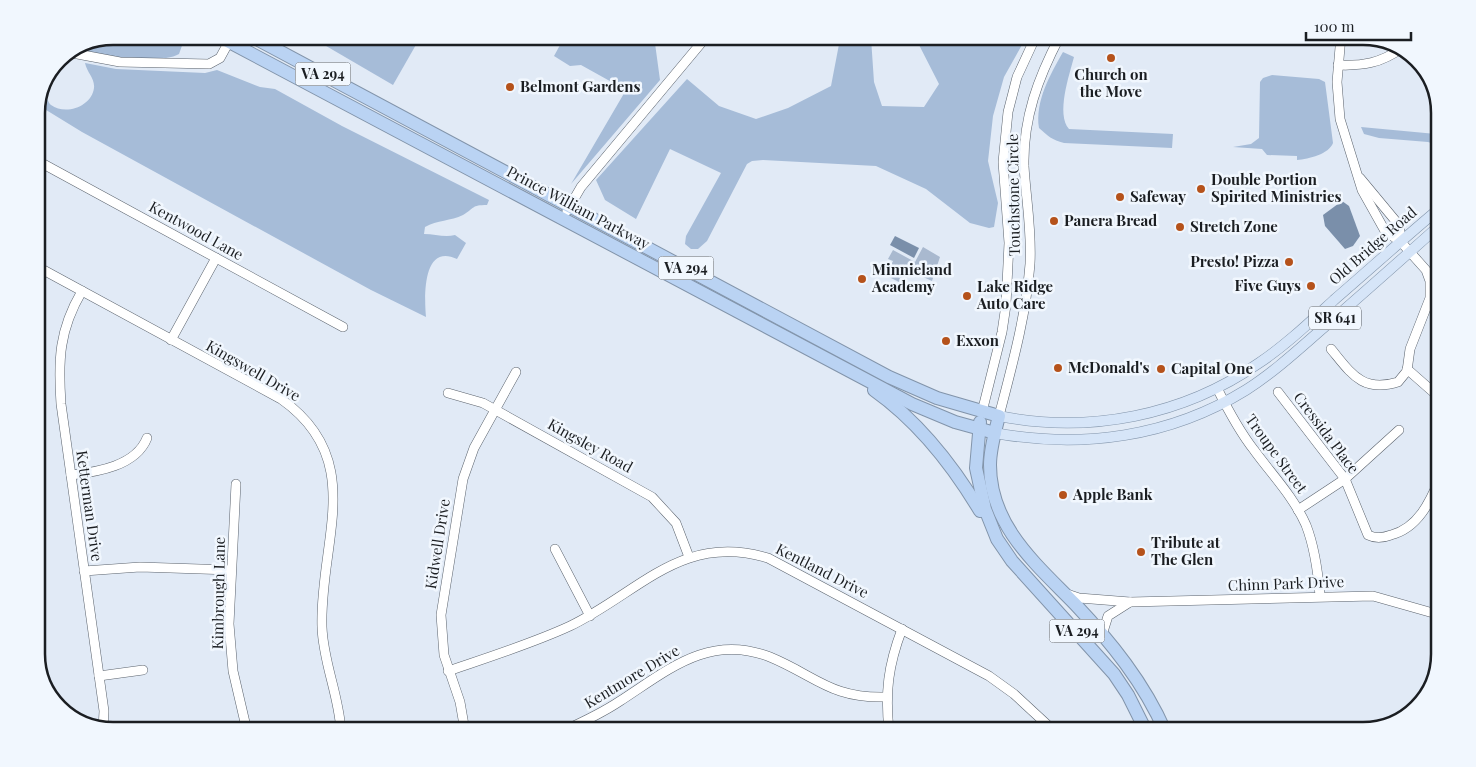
<svg xmlns="http://www.w3.org/2000/svg" width="1476" height="767" viewBox="0 0 1476 767" font-family="'Playfair Display',serif">
<rect width="100%" height="100%" fill="#e1eaf6"/>
<polygon fill="#a9b9cf" points="923,247 940,257 932,281 910,271 912,268 908,266 899,282 883,274 885,271 888,272 893,261 888,259 893,250 915,262"/>
<g fill="#a6bcd8">
<path d="M113 36H164L170 39 172 36H179L184 40 179 54C160 65 101 56 80 50Z"/>
<polygon points="309,36 421,36 393,85"/>
<polygon points="565,36 654,36 660,80 571,184 626,90 581,65 570,66 554,56"/>
<polygon points="918,36 1027,36 1004,77 993,116 988,161 998,203 994,227 989,228 970,223 926,189 876,166 763,160 752,161 747,164 707,241 698,249 691,249 685,244 686,236 721,173 670,149 636,219 605,200 596,180 687,79 719,106 756,119 788,108 831,86 840,39 871,38 874,82 882,106 924,107 939,84 917,41"/>
<path d="M1063 52 1074 57C1069 76 1056 114 1069 129L1173 134 1172 148 1064 143C1052 140 1048 136 1039 128 1035 101 1050 75 1063 52Z"/>
<path d="M85 63 116 69 205 73 217 70 260 87 275 89 342 126 489 200 487 205C471 205 475 208 463 215 451 221 437 220 425 227L424 234C435 234 445 238 455 235L466 243 457 259C423 243 424 295 426 317L371 290 82 132 38 105 43 93C47 96 48 103 51 105 66 116 92 106 94 88 95 78 87 73 85 63Z"/>
<path d="M1272 75 1319 79 1325 82 1333 143C1329 154 1309 159 1297 160V156L1267 155 1262 149 1233 147 1251 144 1259 138 1260 82 1263 78Z"/>
<polygon points="1361,127 1436,134 1440,138 1440,150 1434,144 1428,142 1379,138 1364,134"/>
</g>
<g fill="#7a8faa">
<polygon points="1342,201 1349,206 1360,236 1353,246 1345,249 1325,226 1323,215"/>
<polygon points="895,236 919,248 914,258 890,245"/>
</g>
<g fill="none" stroke-linecap="round" stroke-linejoin="round">
<defs>
<g id="minor">
<polyline points="72,53 120,62 209,64 220,58 232,36"/>
<path d="M1338 65C1363 66 1381 63 1402 48"/>
<polyline points="36,160 343,327"/>
<polyline points="1360,178 1399,225 1401,242"/>
<polyline points="567,211 581,187 707,36"/>
<path d="M36 266 281 399C368 460 319 542 322 627 323 662 339 695 341 731"/>
<path d="M82 291C59 330 58 360 61 404L104 711 103 729"/>
<polyline points="171,340 216,258"/>
<path d="M1331 349C1351 373 1362 393 1398 382L1407 371 1410 349 1430 298V281L1426 270 1401 242 1385 231 1362 190 1340 119 1337 82 1341 36"/>
<polyline points="1407,369 1440,398"/>
<path d="M1217 388C1228 410 1239 431 1254 450 1273 476 1293 496 1306 525 1315 548 1318 572 1320 596"/>
<path d="M1278 392 1345 479 1368 535C1376 539 1383 538 1391 535 1418 528 1430 502 1440 478"/>
<polyline points="448,393 483,403 652,497 676,523 689,557"/>
<polyline points="982,412 1002,332 1006,305 1009,243 1003,162 1008,112 1017,77 1036,36"/>
<path d="M999 416C1012 366 1026 316 1030 264 1032 231 1026 199 1024 166 1023 118 1038 78 1060 36"/>
<path d="M71 475C97 472 136 466 147 438"/>
<polyline points="236,484 229,624 233,671 247,731"/>
<polyline points="1298,510 1345,479 1399,430"/>
<polyline points="555,549 590,616"/>
<polyline points="84,571 140,567 231,570"/>
<polyline points="1067,594 1079,598 1130,602 1373,596 1440,615"/>
<polyline points="1102,635 1108,616 1130,602"/>
<path d="M448 671C489 657 531 644 570 626 640 592 682 532 768 558L989 676 1014 694 1054 731"/>
<polyline points="99,676 143,670"/>
<polyline points="465,731 460,702 444,655 441,615 463,479 474,448 516,372"/>
<path d="M563 731C583 722 602 713 620 701 668 670 709 633 770 657 816 676 831 699 887 697"/>
<path d="M889 731C885 692 888 666 902 629"/>
</g>
<g id="major">
<path d="M999 416C1089 434 1183 416 1259 363 1286 345 1310 322 1334 300 1370 269 1404 238 1440 208"/>
<path d="M995 433C1082 449 1170 437 1246 390 1276 371 1302 346 1329 323 1366 291 1403 258 1440 225"/>
</g>
<g id="highway">
<polyline points="218,36 912,404 955,422 995,433"/>
<path d="M251 36 889 377 937 398 999 416C995 432 990 449 990 465 990 526 1036 564 1075 604 1111 642 1144 683 1165 731"/>
<path d="M874 390C919 422 952 464 980 511"/>
<polyline points="980,422 976,468 985,509 997,539 1012,561 1114,674 1128,695 1146,731"/>
</g>
</defs>
<use href="#minor" stroke="#5b636d" stroke-width="10"/>
<use href="#major" stroke="#8294aa" stroke-width="11"/>
<use href="#highway" stroke="#8294aa" stroke-width="14"/>
<use href="#minor" stroke="#fff" stroke-width="9"/>
<use href="#major" stroke="#d6e5f8" stroke-width="10"/>
<use href="#highway" stroke="#bad3f3" stroke-width="12"/>
</g>
<g fill="#b5521b" stroke="#f1f7fe" stroke-width="2">
<circle cx="1111" cy="58" r="5"/>
<circle cx="510" cy="87" r="5"/>
<circle cx="1201" cy="189" r="5"/>
<circle cx="1120" cy="197" r="5"/>
<circle cx="1054" cy="221" r="5"/>
<circle cx="1180" cy="227" r="5"/>
<circle cx="1289" cy="262" r="5"/>
<circle cx="862" cy="279" r="5"/>
<circle cx="1311" cy="286" r="5"/>
<circle cx="967" cy="296" r="5"/>
<circle cx="946" cy="341" r="5"/>
<circle cx="1058" cy="368" r="5"/>
<circle cx="1161" cy="369" r="5"/>
<circle cx="1063" cy="495" r="5"/>
<circle cx="1141" cy="552" r="5"/>
</g>
<g text-anchor="middle" stroke-width="5" stroke-linejoin="round" paint-order="stroke">
<g fill="#f1f7fe" stroke="#5b5f64" stroke-width="1">
<rect x="295.5" y="62.5" width="55" height="23" rx="4"/>
<rect x="658.5" y="256.5" width="55" height="23" rx="4"/>
<rect x="1309" y="306.5" width="52" height="23" rx="4"/>
<rect x="1049.5" y="619.5" width="55" height="23" rx="4"/>
</g>
<g font-size="14" font-weight="bold" fill="#1b1e22">
<text x="323" y="79">VA 294</text>
<text x="686" y="273">VA 294</text>
<text x="1335" y="323">SR 641</text>
<text x="1077" y="636">VA 294</text>
</g>
<g font-size="15" font-weight="bold" fill="#1b1e22" stroke="#f1f7fe" text-anchor="start">
<text x="1111" y="80" text-anchor="middle">Church on<tspan x="1111" dy="17">the Move</tspan></text>
<text x="520" y="92">Belmont Gardens</text>
<text x="1211" y="185">Double Portion<tspan x="1211" dy="17">Spirited Ministries</tspan></text>
<text x="1130" y="202">Safeway</text>
<text x="1064" y="226">Panera Bread</text>
<text x="1190" y="232">Stretch Zone</text>
<text x="1279" y="267" text-anchor="end">Presto! Pizza</text>
<text x="872" y="275">Minnieland<tspan x="872" dy="17">Academy</tspan></text>
<text x="1301" y="291" text-anchor="end">Five Guys</text>
<text x="977" y="292">Lake Ridge<tspan x="977" dy="17">Auto Care</tspan></text>
<text x="956" y="346">Exxon</text>
<text x="1068" y="373">McDonald's</text>
<text x="1171" y="374">Capital One</text>
<text x="1073" y="500">Apple Bank</text>
<text x="1151" y="548">Tribute at<tspan x="1151" dy="17">The Glen</tspan></text>
</g>
<g font-size="15" fill="#1b1e22" stroke="#f1f7fe">
<text transform="translate(1014 195) rotate(-91)" y="5">Touchstone Circle</text>
<text transform="translate(578 208) rotate(28)" y="5">Prince William Parkway</text>
<text transform="translate(196 231) rotate(29)" y="5">Kentwood Lane</text>
<text transform="translate(1373 246) rotate(-41)" y="5">Old Bridge Road</text>
<text transform="translate(253 371) rotate(30)" y="5">Kingswell Drive</text>
<text transform="translate(1326 433) rotate(53)" y="5">Cressida Place</text>
<text transform="translate(590 446) rotate(29)" y="5">Kingsley Road</text>
<text transform="translate(1276 454) rotate(54)" y="5">Troupe Street</text>
<text transform="translate(89 506) rotate(82)" y="5">Ketterman Drive</text>
<text transform="translate(438 544) rotate(-81)" y="5">Kidwell Drive</text>
<text transform="translate(822 571) rotate(27)" y="5">Kentland Drive</text>
<text transform="translate(1286 584) rotate(-2)" y="5">Chinn Park Drive</text>
<text transform="translate(219 593) rotate(-89)" y="5">Kimbrough Lane</text>
<text transform="translate(632 677) rotate(-31)" y="5">Kentmore Drive</text>
</g>
</g>
<path d="M0 0H1476V767H0ZM113 45H1363A68 68 0 0 1 1431 113V654A68 68 0 0 1 1363 722H113A68 68 0 0 1 45 654V113A68 68 0 0 1 113 45Z" fill="#f1f7fe" fill-rule="evenodd"/>
<path fill="none" stroke="#1b1e22" stroke-width="2.5" d="M113 45H1363A68 68 0 0 1 1431 113V654A68 68 0 0 1 1363 722H113A68 68 0 0 1 45 654V113A68 68 0 0 1 113 45Z"/>
<path d="M1306 32v8h105v-8" fill="none" stroke="#1b1e22" stroke-width="2.5"/>
<text x="1314" y="32" font-size="15" fill="#1b1e22" stroke="#f1f7fe" stroke-width="4" paint-order="stroke">100 m</text>
</svg>
